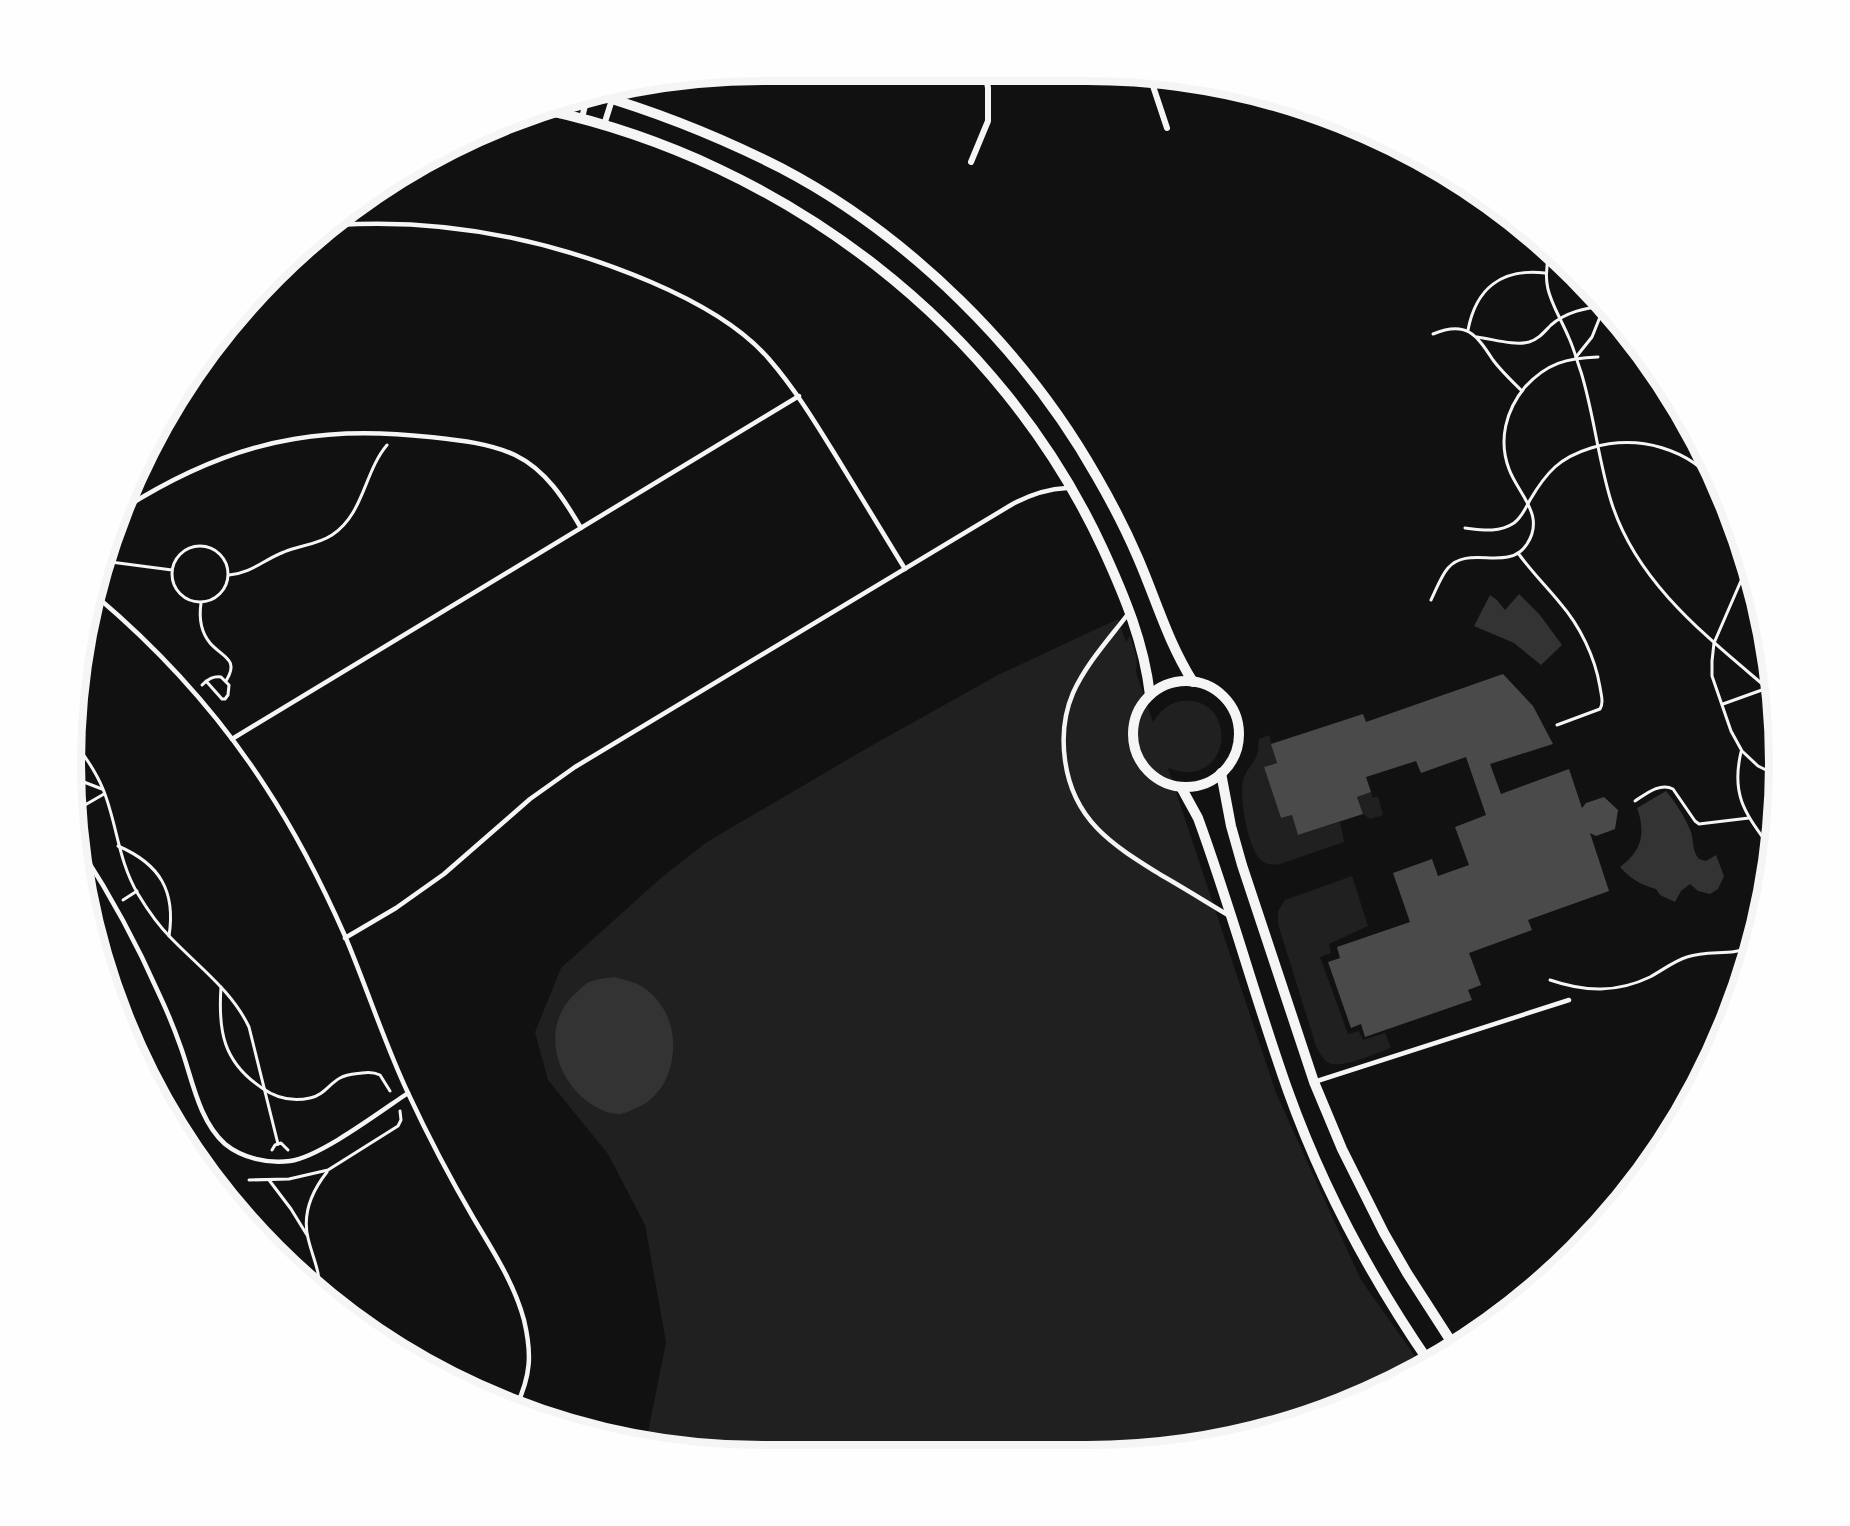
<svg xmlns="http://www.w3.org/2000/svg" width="1850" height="1526" viewBox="0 0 1850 1526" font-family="'Source Sans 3',sans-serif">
<rect width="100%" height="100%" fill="#111"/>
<g fill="#202020">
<path d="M1118 619 1126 642 1130 635 1137 660 1136 672 1153 722C1162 709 1172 699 1190 701 1232 703 1232 769 1190 772 1182 773 1175 770 1168 768L1276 1093 1361 1280 1422 1366 1393 1384 1266 1432 1132 1454H718L646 1442 666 1342 645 1225 608 1154 548 1080 535 1032 561 968 662 877 707 842 869 747 998 675Z"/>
<path d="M1269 735 1277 763 1264 767 1281 818 1292 815 1298 835 1340 822 1344 842 1280 864C1273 865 1268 865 1262 861 1248 850 1239 798 1243 781 1245 772 1252 765 1256 757 1259 752 1258 745 1259 739Z"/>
<polygon points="1371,792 1373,798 1378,796 1383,815 1370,819 1363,814 1357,797"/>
<path d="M1352 876 1368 926 1329 944 1331 953 1320 957 1348 1034 1359 1031 1363 1040 1385 1033 1391 1048C1377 1053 1345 1067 1331 1064 1324 1062 1319 1052 1316 1046L1278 924V911L1285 900Z"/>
</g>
<g fill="#333">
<polygon points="1519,594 1540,615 1562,645 1541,665 1514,643 1474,626 1490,595 1497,600 1505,610"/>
<path d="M1666 791C1676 803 1685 817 1691 832 1694 842 1692 851 1699 859L1706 861 1716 855 1724 876 1718 889 1710 894 1698 891 1690 884 1681 891 1675 902 1660 895 1656 889C1641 885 1631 879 1620 867 1642 851 1646 833 1637 808Z"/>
<path d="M615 977C624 980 634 982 641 986 675 1007 681 1050 664 1083 657 1095 646 1105 634 1109 630 1111 625 1113 621 1114 611 1115 598 1109 591 1104 553 1078 540 1023 578 991 581 988 585 984 589 982 596 979 607 978 615 977Z"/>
</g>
<polygon fill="#4a4a4a" points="1503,674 1533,706 1553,744 1490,764 1501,794 1569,769 1582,808 1586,803 1604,797 1618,810 1615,829 1596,836 1590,833 1609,891 1528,920 1532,930 1469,953 1481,985 1468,990 1472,1000 1365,1037 1361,1024 1351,1028 1328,962 1340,958 1337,947 1410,922 1393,873 1432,859 1438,876 1469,865 1455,827 1486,815 1466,757 1421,773 1416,761 1366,777 1371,792 1357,797 1363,814 1298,835 1292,815 1281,818 1264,767 1277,763 1271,744 1363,714 1366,722"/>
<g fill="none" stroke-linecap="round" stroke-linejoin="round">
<g stroke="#f5f5f5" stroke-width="3">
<path d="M1550 252C1539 289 1555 305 1569 338 1574 349 1577 361 1581 372 1594 414 1598 459 1611 501 1636 582 1705 635 1767 688"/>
<path d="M1468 330C1476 288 1502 268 1545 273"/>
<path d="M1433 334C1466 320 1476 334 1493 360 1502 372 1512 381 1522 391"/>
<path d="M1477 337C1493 339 1514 346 1529 342 1539 339 1544 332 1551 325 1566 312 1585 308 1604 306"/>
<polyline points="1576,357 1592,337 1604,307"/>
<path d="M1465 528C1482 530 1499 533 1514 523 1522 517 1525 509 1530 500 1537 488 1544 477 1555 467 1565 458 1578 452 1591 448 1638 434 1690 448 1720 488"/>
<circle cx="200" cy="574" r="28"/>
<path d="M1518 553C1531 571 1546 586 1560 603 1580 626 1595 657 1600 687 1601 695 1604 702 1600 709L1557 725"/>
<polyline points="103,561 172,570"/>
<polyline points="1747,567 1714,643 1712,661 1712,676 1731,731 1742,751 1758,766 1776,775"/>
<path d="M229 575C252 573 263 560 284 552 300 545 317 545 332 535 364 514 364 472 387 445"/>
<path d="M1431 600C1436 590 1441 576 1448 568 1469 544 1508 573 1527 544 1546 515 1518 494 1509 469 1498 440 1506 410 1525 387 1547 363 1567 358 1598 357"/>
<path d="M201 603C199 617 200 631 210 643 222 657 240 659 226 681"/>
<path d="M202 685C208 679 213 676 221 677L229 685 228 695 225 699H222L206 681"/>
<polyline points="1723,704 1773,686"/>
<path d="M74 742C85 756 96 772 103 789 117 823 118 861 138 894 147 909 158 925 171 938 199 967 232 991 249 1027L278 1144"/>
<path d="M1741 752C1730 799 1748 816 1774 853"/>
<polyline points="76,779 102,789"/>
<path d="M1635 801C1646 794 1660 782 1673 789L1695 821 1699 824 1749 818"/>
<polyline points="78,809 104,794"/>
<path d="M118 846C160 864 176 891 169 936"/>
<polyline points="123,900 137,891"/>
<path d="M1550 980C1585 992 1617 993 1650 977 1663 970 1674 961 1687 957 1709 950 1731 956 1752 947"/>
<path d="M221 987C218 1031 223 1062 262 1088 276 1098 292 1102 310 1098 324 1095 329 1084 340 1078 347 1074 355 1074 362 1073 369 1072 374 1072 380 1075L390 1091"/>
<polyline points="272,1150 275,1145 281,1143 288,1150"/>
<polyline points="249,1180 289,1179 328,1170 398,1126 401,1120 400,1111"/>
<polyline points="269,1180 291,1209 307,1235"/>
<path d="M320 1293C320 1270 313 1259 308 1238 302 1213 312 1191 327 1172"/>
</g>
<g stroke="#f5f5f5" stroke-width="4.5">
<path d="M337 225C446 218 552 240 651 282 693 300 739 324 769 359 795 389 815 422 836 456 859 494 882 531 905 569"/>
<path d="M123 509C175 476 233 449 294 439 339 431 385 432 430 437 458 440 489 443 515 455 546 470 564 499 581 528"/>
<path d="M96 596C161 651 219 715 265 786 296 833 322 884 345 936 367 988 384 1042 408 1093 428 1136 450 1178 474 1219 493 1251 514 1283 524 1320 532 1354 531 1375 516 1407"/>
<path d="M1128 614C1109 639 1086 664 1073 693 1064 714 1062 738 1065 760 1073 821 1113 845 1161 875 1184 888 1206 902 1228 915"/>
<polyline points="232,739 799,396"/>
<path d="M81 850C111 896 137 944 159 994 167 1011 174 1028 180 1045 192 1077 198 1120 225 1144 242 1158 268 1164 290 1161 320 1157 381 1111 408 1093"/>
<path d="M345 938 396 908 444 874 530 799 575 767 1011 505C1029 495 1046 489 1067 488"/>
<polyline points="1314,1082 1569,1000"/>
</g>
<g stroke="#f5f5f5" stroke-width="6">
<polyline points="1149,74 1167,128"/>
<polyline points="582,118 588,93"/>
<polyline points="604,125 615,90"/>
<polyline points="971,162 988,121 988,88 985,71"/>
</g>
<g stroke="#f5f5f5" stroke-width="10">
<path d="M592 93C657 112 720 137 781 168 909 235 1026 351 1097 477 1112 503 1126 530 1138 558 1157 602 1167 640 1193 682"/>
<path d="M546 110C785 162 1000 326 1103 549 1125 597 1144 643 1150 695"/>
<circle cx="1186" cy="734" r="53"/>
<polyline points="1221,773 1231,826 1242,865 1314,1082 1342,1149 1384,1233 1407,1273 1454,1346"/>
<path d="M1181 787 1198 818C1231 908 1256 1001 1288 1091 1322 1186 1372 1279 1429 1362"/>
</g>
</g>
<path d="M0 0H1850V1526H0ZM763 81H1087A682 682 0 0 1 1769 763V763A682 682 0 0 1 1087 1445H763A682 682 0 0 1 81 763V763A682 682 0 0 1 763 81Z" fill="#fefefe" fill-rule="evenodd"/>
<path fill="none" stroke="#f5f5f5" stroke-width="8" d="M763 81H1087A682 682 0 0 1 1769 763V763A682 682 0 0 1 1087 1445H763A682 682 0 0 1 81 763V763A682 682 0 0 1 763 81Z"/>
</svg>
